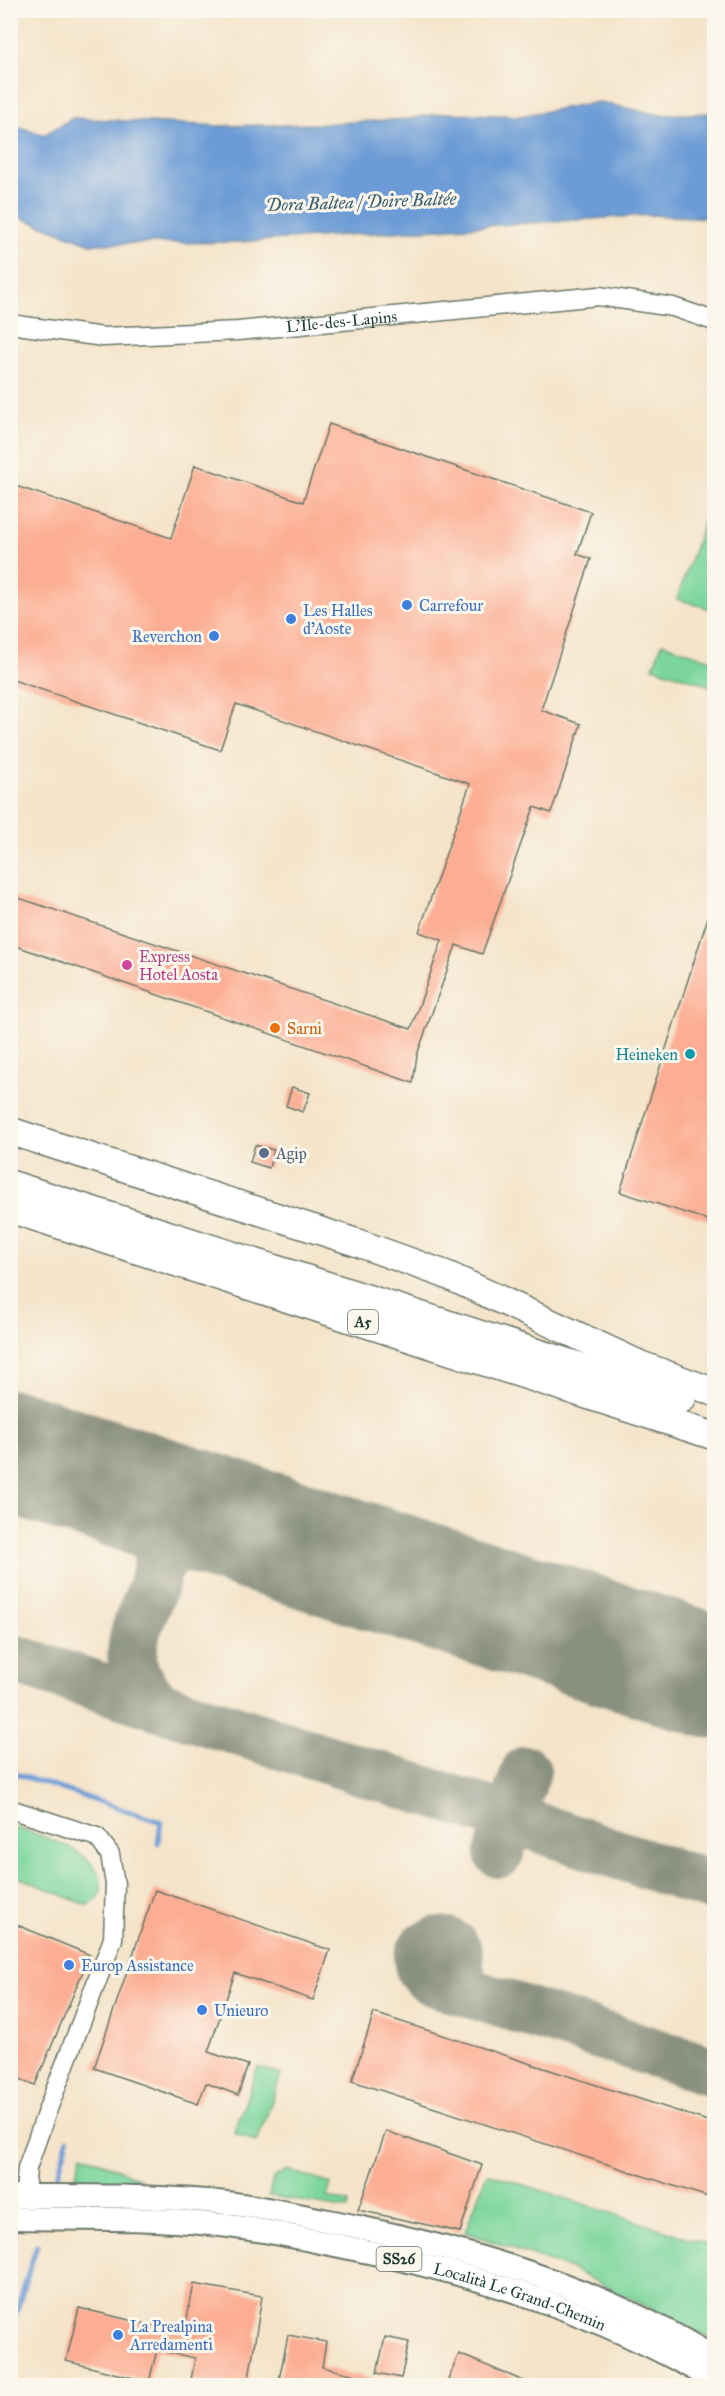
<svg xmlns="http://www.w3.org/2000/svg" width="725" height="2396" viewBox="0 0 725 2396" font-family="'IM FELL Great Primer',serif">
<rect width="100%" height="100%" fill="#fbf7ec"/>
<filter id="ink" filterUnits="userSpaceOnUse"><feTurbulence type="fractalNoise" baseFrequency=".0167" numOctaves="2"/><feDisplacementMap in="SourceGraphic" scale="12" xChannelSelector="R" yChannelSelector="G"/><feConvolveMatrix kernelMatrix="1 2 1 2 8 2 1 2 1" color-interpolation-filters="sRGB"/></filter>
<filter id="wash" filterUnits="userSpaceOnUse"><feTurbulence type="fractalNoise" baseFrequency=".008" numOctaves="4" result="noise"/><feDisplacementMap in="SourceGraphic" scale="24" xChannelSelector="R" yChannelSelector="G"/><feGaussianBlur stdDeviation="1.35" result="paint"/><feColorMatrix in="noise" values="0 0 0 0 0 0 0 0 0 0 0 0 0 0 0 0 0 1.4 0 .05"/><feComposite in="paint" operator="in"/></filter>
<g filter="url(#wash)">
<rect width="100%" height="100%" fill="#f4e4ca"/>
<g fill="#7cd69c" stroke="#4e8a68" stroke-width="1.5">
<polygon points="714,492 714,518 706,540 707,557 714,580 714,610 677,599"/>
<polygon points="662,643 714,661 714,687 653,667"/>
<path d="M11 1826C39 1836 105 1850 101 1890 100 1899 94 1903 86 1905L11 1874Z"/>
<polygon points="258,2067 281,2075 257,2142 234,2133"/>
<polygon points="82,2154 141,2179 135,2183 73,2184"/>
<polygon points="287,2170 331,2184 327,2197 349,2203 348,2209 269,2196 273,2178"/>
<polygon points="487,2173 714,2246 714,2340 573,2270 465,2232"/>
</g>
<polygon fill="#6c9bd5" stroke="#466c84" stroke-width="1.5" points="598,102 660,115 714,113 714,218 650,215 240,242 91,244 11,214 11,124 44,135 73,118 220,126 320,124 408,119 445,113 520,116"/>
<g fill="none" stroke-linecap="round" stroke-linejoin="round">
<g stroke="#6c9bd5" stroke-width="5">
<polyline points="10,1772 161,1822 158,1843"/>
<polyline points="56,2182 68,2139"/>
<polyline points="10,2332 37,2245"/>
</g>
<g stroke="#8a907f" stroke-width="50">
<path d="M100 1480C114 1491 132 1501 143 1515 188 1571 121 1615 134 1669 137 1683 147 1693 156 1703"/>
<path d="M158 1568C185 1528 213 1531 257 1530"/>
<polyline points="10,1658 510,1818 714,1887"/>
<polyline points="499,1853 526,1771"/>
<path d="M476 1995C444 1979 475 1942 438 1941L423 1948C415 1961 419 1974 433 1981L714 2072"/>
</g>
<polyline stroke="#8a907f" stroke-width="124" points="10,1451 714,1677"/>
</g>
<g id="blocks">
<g fill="#fcad93">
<polygon points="329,424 591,512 577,554 591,559 541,710 581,724 551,813 534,807 482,954 456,945 417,1055 413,1083 10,944 10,895 411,1029 442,940 419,932 470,784 236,704 220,750 10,679 10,484 171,538 195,465 303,502"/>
<polygon points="711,908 714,909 714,1222 620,1192"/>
<polygon points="292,1087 310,1093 303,1112 286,1106"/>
<polygon points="255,1145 274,1150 269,1168 250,1162"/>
<polygon points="155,1890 330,1950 313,2000 235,1973 208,2052 248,2065 238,2095 206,2083 198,2104 94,2068"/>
<polygon points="10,1922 90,1955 35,2085 10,2075"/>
<polygon points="374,2013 714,2123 714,2199 352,2081"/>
<polygon points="386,2131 482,2165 460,2232 358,2210"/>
<polygon points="194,2284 262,2296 248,2385 214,2385 191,2380 195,2358 157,2350 149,2382 66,2361 79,2308 184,2333"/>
<polygon points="288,2335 326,2342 322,2367 377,2380 376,2385 278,2385"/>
<polygon points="385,2337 409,2342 401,2378 377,2373"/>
<polygon points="459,2354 533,2385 446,2385"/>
</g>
</g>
</g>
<g filter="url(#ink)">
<use href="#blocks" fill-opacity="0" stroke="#6a7768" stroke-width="1.5"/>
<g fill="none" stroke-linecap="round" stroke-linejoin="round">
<defs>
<g id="minor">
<path id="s1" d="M10 324 103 337 238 331 599 296 673 307 714 321"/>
<polyline points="10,1809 97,1837 110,1854 115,1884 113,1939 46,2114 27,2168 25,2196"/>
</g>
<g id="major">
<path d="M10 2196C75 2196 141 2195 206 2201 257 2205 308 2217 358 2227 483 2254 605 2290 714 2358"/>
<path id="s2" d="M10 2218C77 2219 144 2217 210 2224 254 2228 297 2237 340 2246 471 2272 598 2312 714 2380"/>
</g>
<g id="highway">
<polyline points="10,1131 358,1243 447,1275 641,1365 714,1392"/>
<polyline points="10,1184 682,1399"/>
<polyline points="10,1209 714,1436"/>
</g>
</defs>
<use href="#minor" stroke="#6a7768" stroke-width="21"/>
<use href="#major" stroke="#6a7768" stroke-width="26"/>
<use href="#highway" stroke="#6a7768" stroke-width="30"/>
<use href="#minor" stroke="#fff" stroke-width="18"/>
<use href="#major" stroke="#fff" stroke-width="22"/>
<use href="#highway" stroke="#fff" stroke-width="27"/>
</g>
</g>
<g fill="#3f7fe0" stroke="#fbf7ec" stroke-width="2">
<circle cx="407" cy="605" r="6"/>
<circle cx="291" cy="619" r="6"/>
<circle cx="214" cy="636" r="6"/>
<circle cx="69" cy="1965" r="6"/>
<circle cx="202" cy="2010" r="6"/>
<circle cx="118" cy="2335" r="6"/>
</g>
<circle fill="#d1479c" stroke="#fbf7ec" stroke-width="2" cx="127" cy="965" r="6"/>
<circle fill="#e8710a" stroke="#fbf7ec" stroke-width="2" cx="275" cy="1028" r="6"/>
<circle fill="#0f9aa8" stroke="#fbf7ec" stroke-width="2" cx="690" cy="1054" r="6"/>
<circle fill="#5c6f8a" stroke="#fbf7ec" stroke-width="2" cx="264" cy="1153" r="6"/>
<g text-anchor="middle" stroke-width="6" stroke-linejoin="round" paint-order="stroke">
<g fill="#fbf7ec" stroke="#61756b" stroke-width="1.5">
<rect x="348" y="1310" width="30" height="24" rx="4.5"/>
<rect x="376.5" y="2247" width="45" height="24" rx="4.5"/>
</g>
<g font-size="15" font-weight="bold" fill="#1f3d34">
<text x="363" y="1327">A5</text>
<text x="399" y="2264">SS26</text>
</g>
<g font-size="16" fill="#1f3d34" stroke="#fbf7ec">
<text dy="6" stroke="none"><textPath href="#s1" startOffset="333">L'Île-des-Lapins</textPath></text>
<text dy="6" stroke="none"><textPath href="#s2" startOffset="519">Località Le Grand-Chemin</textPath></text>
</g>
<g font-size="16" fill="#366cbe" stroke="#fbf7ec" text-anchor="start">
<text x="419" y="611">Carrefour</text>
<text x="303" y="616">Les Halles<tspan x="303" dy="18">d'Aoste</tspan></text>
<text x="202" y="642" text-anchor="end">Reverchon</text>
<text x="81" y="1971">Europ Assistance</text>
<text x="214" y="2016">Unieuro</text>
<text x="130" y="2332">La Prealpina<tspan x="130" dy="18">Arredamenti</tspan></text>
</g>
<g font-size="16" fill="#b23c85" stroke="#fbf7ec" text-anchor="start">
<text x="139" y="962">Express<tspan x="139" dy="18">Hotel Aosta</tspan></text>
</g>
<g font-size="16" fill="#c56008" stroke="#fbf7ec" text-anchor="start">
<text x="287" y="1034">Sarni</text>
</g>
<g font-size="16" fill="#0d838f" stroke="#fbf7ec" text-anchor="end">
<text x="678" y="1060">Heineken</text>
</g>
<g font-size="16" fill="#4e5e75" stroke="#fbf7ec" text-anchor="start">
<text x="276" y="1159">Agip</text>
</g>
<g font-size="18" font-style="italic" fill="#3a5e6c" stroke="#fbf7ec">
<text transform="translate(361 202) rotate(-2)" y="6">Dora Baltea / Doire Baltée</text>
</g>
</g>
<rect width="725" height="2396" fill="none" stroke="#fbf7ec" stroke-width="36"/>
</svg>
